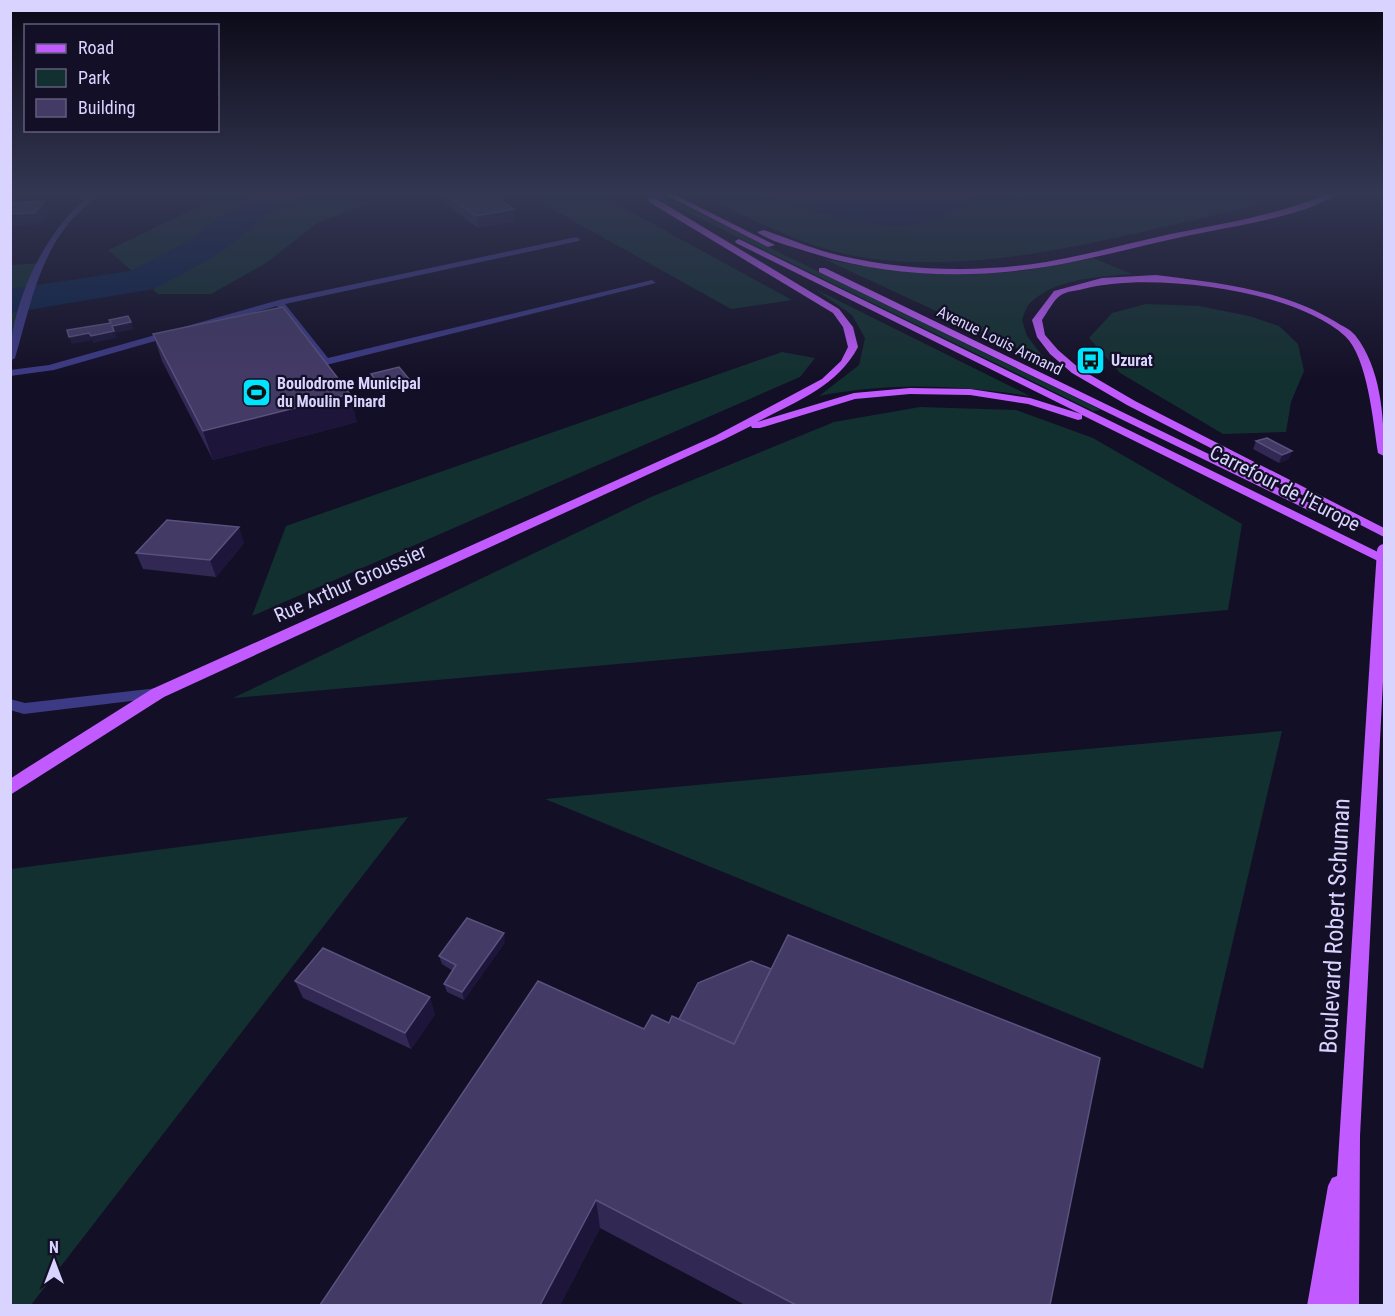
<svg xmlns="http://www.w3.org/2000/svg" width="1395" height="1316" viewBox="0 0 1395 1316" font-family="'Roboto Condensed',sans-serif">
<rect width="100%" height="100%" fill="#130f26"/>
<g fill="#12302f">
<polygon points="140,195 421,195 360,206 316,224 266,263 211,294 158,294 108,250 211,201 127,204"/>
<polygon points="517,195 600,195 792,300 731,309 543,204"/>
<polygon points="652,195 662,195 1101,410 1093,411"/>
<path d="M698 195H764L825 214 896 225 927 222 973 200 971 195H1297C1246 209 1194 220 1142 232 1052 252 961 271 868 258 808 250 753 219 698 195Z"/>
<path d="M1093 258 1132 274C1098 277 1056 278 1030 303 1026 307 1024 315 1022 320L1027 336 1048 363 824 259C889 272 954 278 1021 271 1045 268 1069 262 1093 258Z"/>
<polygon points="40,263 11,343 11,265"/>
<path d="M815 289 1030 396C955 385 894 382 819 396L859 365 865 338 852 315Z"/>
<polygon points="1146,304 1199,306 1249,316 1279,326 1298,344 1304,371 1291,402 1286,432 1223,434 1120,373 1089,338 1112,313"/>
<polygon points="782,352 815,358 800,377 252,616 286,526"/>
<polygon points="920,407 1016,410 1093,438 1242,524 1228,610 233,698 651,497 834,422"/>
<polygon points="1282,731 1203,1069 545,799"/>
<polygon points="408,817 31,1305 11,1305 11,869"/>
</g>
<path fill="#0c2248" d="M764 195H971L974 200C959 207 943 216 927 222 884 236 806 209 764 195Z"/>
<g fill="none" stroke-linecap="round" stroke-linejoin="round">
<polygon fill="#0c2248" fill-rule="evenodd" points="258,195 303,195 298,202 267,215 216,256 154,289 10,313 10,289 130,271 190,240 243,201"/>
<g fill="#3d3a85" fill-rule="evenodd">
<path d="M90 195H98C87 206 74 215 65 228 37 265 28 314 15 358L10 361C10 304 45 230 90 195Z"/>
<polygon points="576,237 580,239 579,241 285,304 328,358 652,280 656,283 326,365 322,364 277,306 54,370 10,376 10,370 49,365 279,300"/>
<polygon points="158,688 164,689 166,693 164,697 24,714 10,710 10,699 25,703"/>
</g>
<g fill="#c25bff" fill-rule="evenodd">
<polygon points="666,195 675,195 775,245 768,247"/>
<path d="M1325 195H1335C1306 216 1228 227 1191 235 1142 245 1094 259 1045 267 969 279 886 277 812 253 795 247 771 242 757 232L764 230C790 239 815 250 842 256 908 271 979 273 1046 262 1086 255 1126 244 1166 235 1220 224 1274 216 1325 195Z"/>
<path d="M649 198H655L839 309 853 327 858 347C837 387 795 402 757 422L854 393 910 388 970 389 1030 398 1081 414 736 243 735 241 739 239 1384 555V564L1082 415V419L1078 420 1028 404 970 395 910 394 855 399 760 428H752L751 426 723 440 164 697 10 795V779L22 771 152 689 715 436 822 379 841 361 848 347 843 327 833 313 649 202Z"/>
<polygon points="819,268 825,268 1320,508 1314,512 1310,511 819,272"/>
<path d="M1156 275C1218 283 1282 289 1336 322 1342 326 1350 329 1355 335 1381 368 1384 416 1384 456L1378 453C1373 422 1368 358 1345 336 1294 289 1148 271 1083 289 1076 291 1067 291 1061 295 1054 299 1047 313 1042 320L1045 335 1058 350 1080 369 1135 401 1384 528V537L1127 405 1072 373 1050 354 1037 337 1032 320 1054 291 1102 278Z"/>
<polygon points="1380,606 1384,607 1384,661 1360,1136 1359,1306 1333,1306 1333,1304 1333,1306 1307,1306 1328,1186 1332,1178 1337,1176 1373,610"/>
</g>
<polyline stroke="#c25bff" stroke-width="14" points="1380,610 1384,551"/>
</g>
<g fill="#312854">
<polygon points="442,195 492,195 515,221 478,228 444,203"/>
<polygon points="153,334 357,422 213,460 162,361"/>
<polygon points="371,374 409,379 410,386 382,393 372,381"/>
<polygon points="1256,441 1289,459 1279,463 1253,449"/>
<polygon points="244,543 216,577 143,569 136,553"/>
<polygon points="505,942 464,1000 447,992 444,984 453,971 442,964 439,956"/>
<polygon points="295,981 435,1014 411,1049 303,998"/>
<polygon points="538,981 1050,1305 745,1305 600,1228 560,1305 320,1305"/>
</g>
<g fill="#1d163a">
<polygon points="44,201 49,213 40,224 10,226 10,214"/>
<polygon points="514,209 515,221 478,228 476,216"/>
<polygon points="131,322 134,329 115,333 117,338 93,343 91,336 112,326"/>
<polygon points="89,333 92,340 72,344 69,337"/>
<polygon points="409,379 410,386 382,393 380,386"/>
<polygon points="350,394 357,422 213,460 203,431"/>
<polygon points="1292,451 1289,459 1279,463 1282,455"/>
<polygon points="239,527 244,543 216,577 210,560"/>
<polygon points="504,933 505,942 464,1000 462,992"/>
<polygon points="430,997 435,1014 411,1049 405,1033"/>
<polygon points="596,1200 600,1228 560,1305 540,1305"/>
</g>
<g fill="#433a66" stroke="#5a527e" stroke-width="1.5">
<polygon points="446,195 492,195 514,209 476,216"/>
<polygon points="44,201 35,213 10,214 10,203"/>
<polygon points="283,307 350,394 203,431 153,334"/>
<polygon points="128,316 131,322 112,326 114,331 91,336 89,333 69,337 67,330 111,323 109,320"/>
<polygon points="399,367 409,379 380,386 371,374"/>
<polygon points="1267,438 1292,451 1282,455 1256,441"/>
<polygon points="167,520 239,527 210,560 136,553"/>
<polygon points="467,918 504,933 462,992 444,984 456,965 439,956"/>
<polygon points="788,935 1100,1058 1050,1305 796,1305 596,1200 540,1305 320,1305 538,981 644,1029 652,1015 669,1023 672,1016 734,1044"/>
<polygon points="323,948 430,997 405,1033 295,981"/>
<polygon points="751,961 771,969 734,1044 679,1019 698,983"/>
</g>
<linearGradient id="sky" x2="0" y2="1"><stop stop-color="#0a0815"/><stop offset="0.51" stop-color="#333752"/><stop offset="1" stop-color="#333752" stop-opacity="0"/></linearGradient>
<rect width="1395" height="379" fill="url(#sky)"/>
<defs>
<symbol id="bus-square" viewBox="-11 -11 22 22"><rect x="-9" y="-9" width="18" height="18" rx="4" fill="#00e5ff" stroke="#130f26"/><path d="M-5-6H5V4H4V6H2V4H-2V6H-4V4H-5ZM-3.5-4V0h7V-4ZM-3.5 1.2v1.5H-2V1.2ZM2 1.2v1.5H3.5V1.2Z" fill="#111"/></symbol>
<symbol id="stadium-square" viewBox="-11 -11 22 22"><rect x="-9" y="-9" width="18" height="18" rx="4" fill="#00e5ff" stroke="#130f26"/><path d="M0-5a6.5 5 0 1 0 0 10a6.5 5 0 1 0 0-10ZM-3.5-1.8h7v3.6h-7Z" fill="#111"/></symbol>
</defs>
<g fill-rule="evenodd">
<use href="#bus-square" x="1074" y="344" width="33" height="33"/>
<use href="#stadium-square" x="240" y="376" width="33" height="33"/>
</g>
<g text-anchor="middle" stroke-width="4.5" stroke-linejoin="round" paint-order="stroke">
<g font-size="16" fill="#d9d4ff" stroke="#130f26">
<text transform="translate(1000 340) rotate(26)" y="6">Avenue Louis Armand</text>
</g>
<g font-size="16" font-weight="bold" fill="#d9d4ff" stroke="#130f26" text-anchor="start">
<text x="1111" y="366">Uzurat</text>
<text x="277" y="389">Boulodrome Municipal<tspan x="277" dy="18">du Moulin Pinard</tspan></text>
</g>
<g font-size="20" fill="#d9d4ff" stroke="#130f26">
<text transform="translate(1285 488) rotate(27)" y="7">Carrefour de l'Europe</text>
<text transform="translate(350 583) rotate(-24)" y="7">Rue Arthur Groussier</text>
</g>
<g font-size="24" fill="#d9d4ff" stroke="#130f26">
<text transform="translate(1335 926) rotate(-87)" y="8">Boulevard Robert Schuman</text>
</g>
</g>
<rect width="1395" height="1316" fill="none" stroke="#d9d4ff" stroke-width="24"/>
<rect x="24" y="24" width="195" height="108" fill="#130f26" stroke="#625e7d" stroke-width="1.5"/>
<rect x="36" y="44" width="30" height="9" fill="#c25bff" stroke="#625e7d" stroke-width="1.5"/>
<text x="78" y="54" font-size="18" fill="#d9d4ff">Road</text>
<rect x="36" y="69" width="30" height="18" fill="#12302f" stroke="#625e7d" stroke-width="1.5"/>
<text x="78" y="84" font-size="18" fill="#d9d4ff">Park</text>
<rect x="36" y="99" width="30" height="18" fill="#433a66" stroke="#625e7d" stroke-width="1.5"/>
<text x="78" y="114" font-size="18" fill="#d9d4ff">Building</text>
<g transform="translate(54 1262)" stroke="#130f26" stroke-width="4.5" paint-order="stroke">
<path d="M0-4.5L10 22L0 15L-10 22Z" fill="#d9d4ff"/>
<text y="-9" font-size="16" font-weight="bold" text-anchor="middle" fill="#d9d4ff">N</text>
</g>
</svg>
